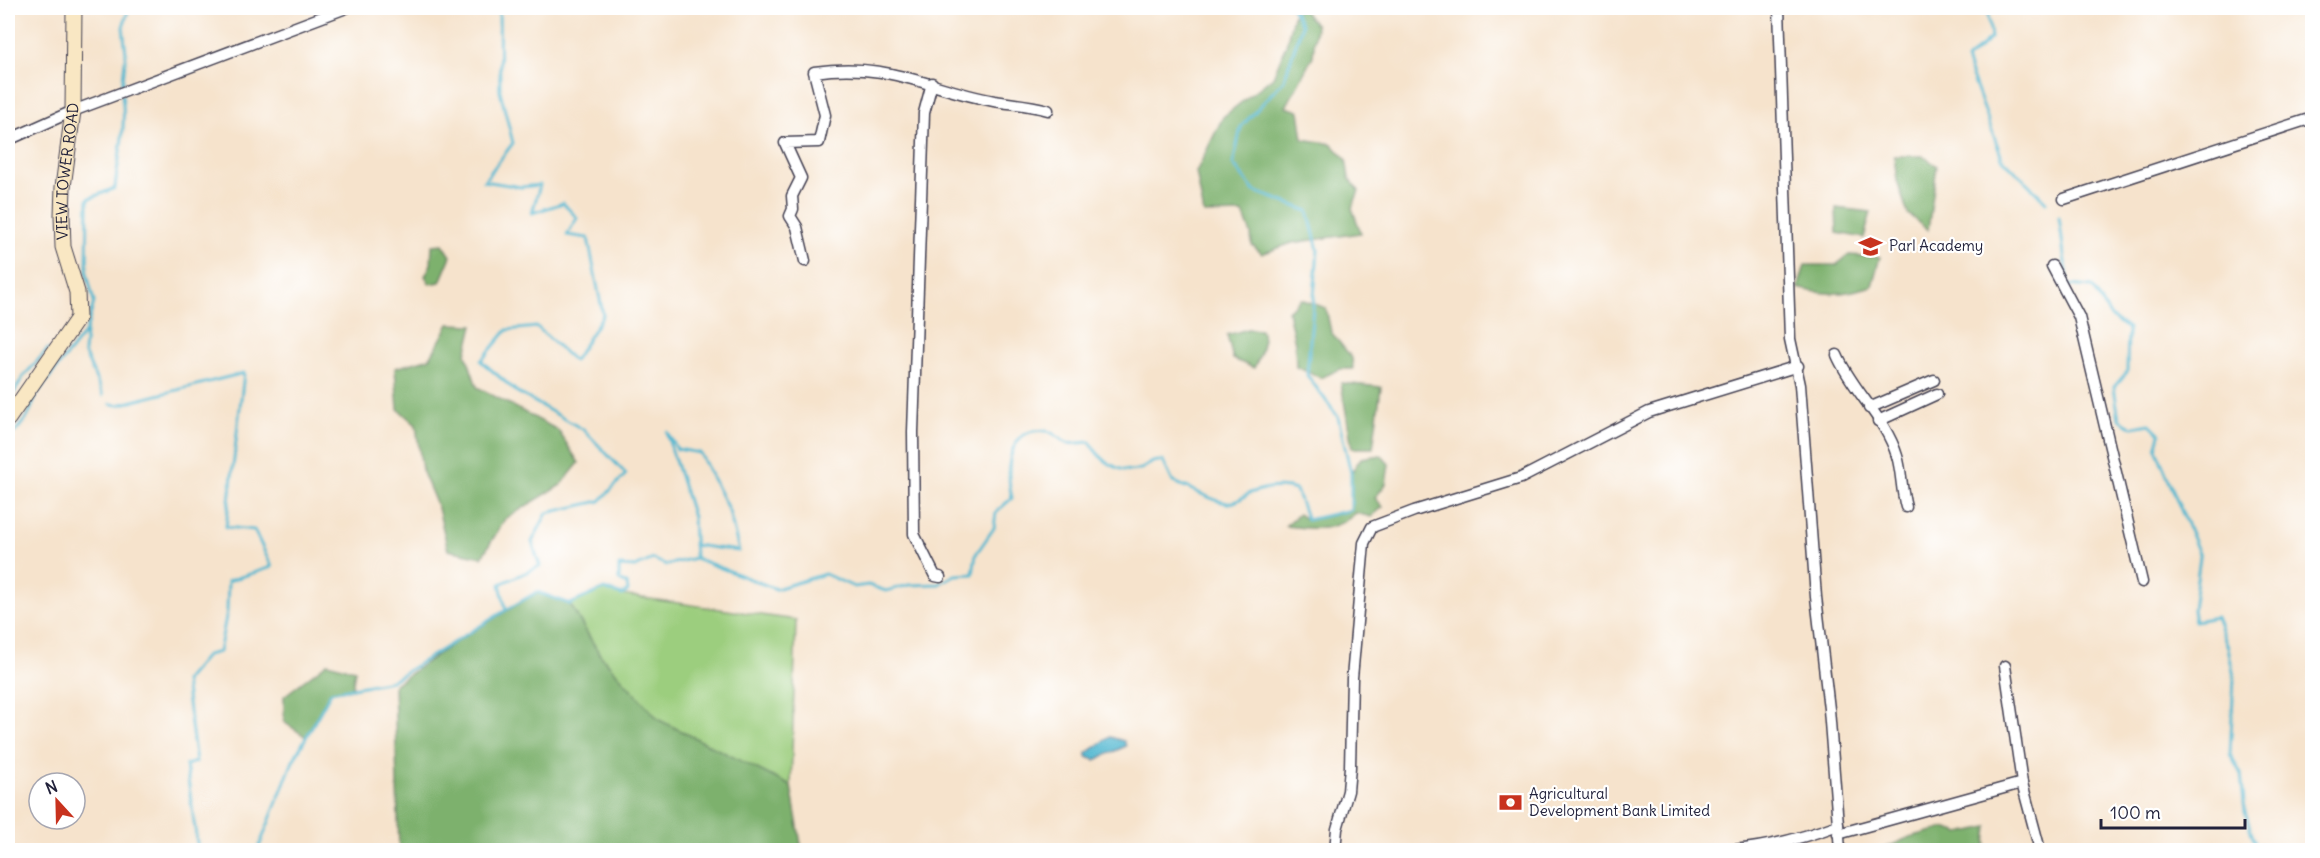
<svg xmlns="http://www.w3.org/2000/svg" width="2320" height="858" viewBox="0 0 2320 858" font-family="Delius,sans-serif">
<rect width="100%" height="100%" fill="#fff"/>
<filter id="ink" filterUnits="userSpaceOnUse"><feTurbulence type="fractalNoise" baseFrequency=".0167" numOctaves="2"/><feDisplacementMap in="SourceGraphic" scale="12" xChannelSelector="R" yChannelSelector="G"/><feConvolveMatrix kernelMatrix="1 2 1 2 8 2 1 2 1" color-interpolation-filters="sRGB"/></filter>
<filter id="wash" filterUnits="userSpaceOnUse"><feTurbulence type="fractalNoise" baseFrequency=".008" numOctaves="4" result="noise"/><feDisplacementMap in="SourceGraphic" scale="24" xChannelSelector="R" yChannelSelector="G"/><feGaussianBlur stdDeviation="1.35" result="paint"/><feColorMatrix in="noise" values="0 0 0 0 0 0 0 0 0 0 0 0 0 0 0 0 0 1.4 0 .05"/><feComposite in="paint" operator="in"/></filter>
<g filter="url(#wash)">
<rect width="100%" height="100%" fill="#f6e3cc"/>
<polygon fill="#9cce7e" stroke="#5f785c" stroke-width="1.5" points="604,589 622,595 796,620 791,786 659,720 600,655 570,604"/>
<g fill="#7db16d" stroke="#506a54" stroke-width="1.5">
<polygon points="1301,8 1316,25 1313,56 1286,107 1299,111 1303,139 1332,144 1346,159 1349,178 1359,191 1352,208 1361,233 1292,243 1262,254 1252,245 1251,234 1243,213 1204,214 1196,172 1223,117 1273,77 1286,45 1294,12"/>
<polygon points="1894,156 1923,156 1937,166 1928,230 1908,214 1897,181"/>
<polygon points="1836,208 1871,212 1864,238 1837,233"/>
<polygon points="443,244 451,256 440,282 430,284 425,276 431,264 432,245"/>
<path d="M1849 255 1880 257 1872 286C1843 295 1827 296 1798 288L1805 265H1836Z"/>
<polygon points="1301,299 1326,308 1331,332 1352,358 1353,369 1340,369 1321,378 1296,367 1295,343 1288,311"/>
<polygon points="449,324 473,325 466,354 477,387 558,430 579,463 561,485 505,519 482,557 448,550 438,508 422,470 416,425 398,409 395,368 430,358"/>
<path d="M1248 329 1261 330C1266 345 1260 355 1254 368L1233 359 1227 335Z"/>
<polygon points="1341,383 1381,387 1373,448 1352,448"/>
<path d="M1381 455 1389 464 1386 484 1375 498 1383 507 1371 517 1356 513C1334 533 1312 529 1285 526L1299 514 1307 520 1351 511V473L1361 458Z"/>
<polygon points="537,592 570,604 600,655 659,720 791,786 802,850 399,850 394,685 454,643"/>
<polygon points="327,663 355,670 352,689 331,692 306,737 284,722 284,696"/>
<polygon points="1988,827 1985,850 1881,850 1910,837 1944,828 1960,833"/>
</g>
<polygon fill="#51b7d0" stroke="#3a6c86" stroke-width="1.5" points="1110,737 1124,741 1126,746 1095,760 1087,757 1087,753"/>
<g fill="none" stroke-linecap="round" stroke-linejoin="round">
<g stroke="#51b7d0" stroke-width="3">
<polyline points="1981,8 1988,14 1991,38 1966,60 2002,158 2046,202"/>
<polyline points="122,88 126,53 123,27 129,8"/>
<polyline points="2059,217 2068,285 2092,287 2111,317 2128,329 2127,372 2114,387 2119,419 2133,427 2150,424 2160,434 2156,449 2200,556 2193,610 2195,621 2216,617 2228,647 2234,677 2230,754 2241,774 2245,812 2257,850"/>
<polyline points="86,332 84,352 103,395"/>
<polyline points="8,403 23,377 48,349"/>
<polyline points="111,404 118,405 244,373 226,527 254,530 272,567 228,581 227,612 219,652 207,655 185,681 196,762 186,765 198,850"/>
<polyline points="667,432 677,449 700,453 729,511 739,551 694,545"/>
<polyline points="667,435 693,517 695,558"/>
<path d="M8 437 16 431 28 416 38 392 86 331 94 302 87 273 88 199 115 188C118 157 127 127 122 95"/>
<path d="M506 610 537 592 570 604 604 589 622 595 628 591 627 584 619 580V566L635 567 653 559 666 565 695 558 776 589 825 574 854 587 868 585 886 591 909 585 939 584 955 575 973 574 976 554 994 528 996 512 1012 498C1005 471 1007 425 1047 431 1054 432 1060 440 1067 443 1073 445 1083 442 1090 442 1098 459 1121 476 1141 469 1150 465 1151 460 1163 461L1173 482C1190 487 1215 503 1229 503 1237 503 1244 496 1250 493 1264 488 1282 485 1296 490L1307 520 1351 510V473L1338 417 1307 375 1318 250 1308 211 1254 191 1233 164 1241 127 1284 80 1302 25 1292 8"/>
<polyline points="260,850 259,847 293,761 331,692 391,681 506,610 500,584 540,566 532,542 547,513 600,501 626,474 584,430 517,392 481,361 507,330 537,327 574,361 603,315 588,238 567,235 577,218 563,203 532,213 540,185 521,187 484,181 513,143 500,91 499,8"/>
</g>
</g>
</g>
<g filter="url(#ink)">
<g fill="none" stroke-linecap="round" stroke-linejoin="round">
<defs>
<g id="street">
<polyline points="1779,8 1790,339 1800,385 1816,597 1829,709 1840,850"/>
<polyline points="932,83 924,113 913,432 914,534 935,576 940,577"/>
<polyline points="8,140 73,111 346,8"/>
<polyline points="2064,199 2312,118"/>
<path d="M805 261 797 227 790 216 793 209 792 196 801 178 785 143 819 142 825 115 814 72C888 61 926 88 994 101 1013 104 1030 105 1048 110"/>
<polyline points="2052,266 2079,317 2142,582"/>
<path d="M1837 355C1852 390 1886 419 1897 456 1902 472 1901 490 1906 507"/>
<polyline points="1869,408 1934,380"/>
<polyline points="1878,421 1937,394"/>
<polyline points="2005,666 2022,783 2040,850"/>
<polyline points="1838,834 2022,783"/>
<polyline points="1335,850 1337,829 1348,791 1350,767 1352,678 1364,543 1372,527 1414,511 1521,478 1649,412 1798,366"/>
<path d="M1733 850C1770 847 1803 838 1838 825"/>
</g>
<g id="secondary">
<path id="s1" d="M8 419 78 318 77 292 63 247 62 215 63 187 73 111 74 8"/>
</g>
</defs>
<use href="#street" stroke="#423f51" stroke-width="13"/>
<use href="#secondary" stroke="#423f51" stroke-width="17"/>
<use href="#street" stroke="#fff" stroke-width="10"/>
<use href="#secondary" stroke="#f9e7c3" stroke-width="15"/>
</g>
</g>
<defs>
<symbol id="school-bare" viewBox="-9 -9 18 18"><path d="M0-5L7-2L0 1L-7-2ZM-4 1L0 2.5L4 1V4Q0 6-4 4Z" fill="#c8321e" stroke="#fff" stroke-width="2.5" paint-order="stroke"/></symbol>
<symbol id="bank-bare" viewBox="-9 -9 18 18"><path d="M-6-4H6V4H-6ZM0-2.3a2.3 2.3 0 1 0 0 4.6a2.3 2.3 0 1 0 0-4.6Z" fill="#c8321e" stroke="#fff" stroke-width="2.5" paint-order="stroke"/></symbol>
</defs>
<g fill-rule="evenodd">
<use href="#school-bare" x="1854" y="230" width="33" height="33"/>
<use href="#bank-bare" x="1494" y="786" width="33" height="33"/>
</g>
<g text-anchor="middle" stroke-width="4.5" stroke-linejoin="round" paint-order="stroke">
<g font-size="15" fill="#22223b" stroke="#fff">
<text dy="5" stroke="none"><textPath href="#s1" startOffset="272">VIEW TOWER ROAD</textPath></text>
</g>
<g font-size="15" fill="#22223b" stroke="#fff" text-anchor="start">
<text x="1889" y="251">Parl Academy</text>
<text x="1529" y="799">Agricultural<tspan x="1529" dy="17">Development Bank Limited</tspan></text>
</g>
</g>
<rect width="2320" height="858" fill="none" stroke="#fff" stroke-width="30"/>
<g transform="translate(57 801) rotate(338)"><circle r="28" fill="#ffffff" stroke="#a7a7b1" stroke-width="1.5"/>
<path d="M0-4.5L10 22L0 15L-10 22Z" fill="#c8321e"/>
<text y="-9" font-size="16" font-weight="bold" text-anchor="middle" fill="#22223b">N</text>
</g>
<path d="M2101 819v9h144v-9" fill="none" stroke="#22223b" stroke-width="3"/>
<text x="2110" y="819" font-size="18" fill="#22223b" stroke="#ffffff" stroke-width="4.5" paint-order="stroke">100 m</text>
</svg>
